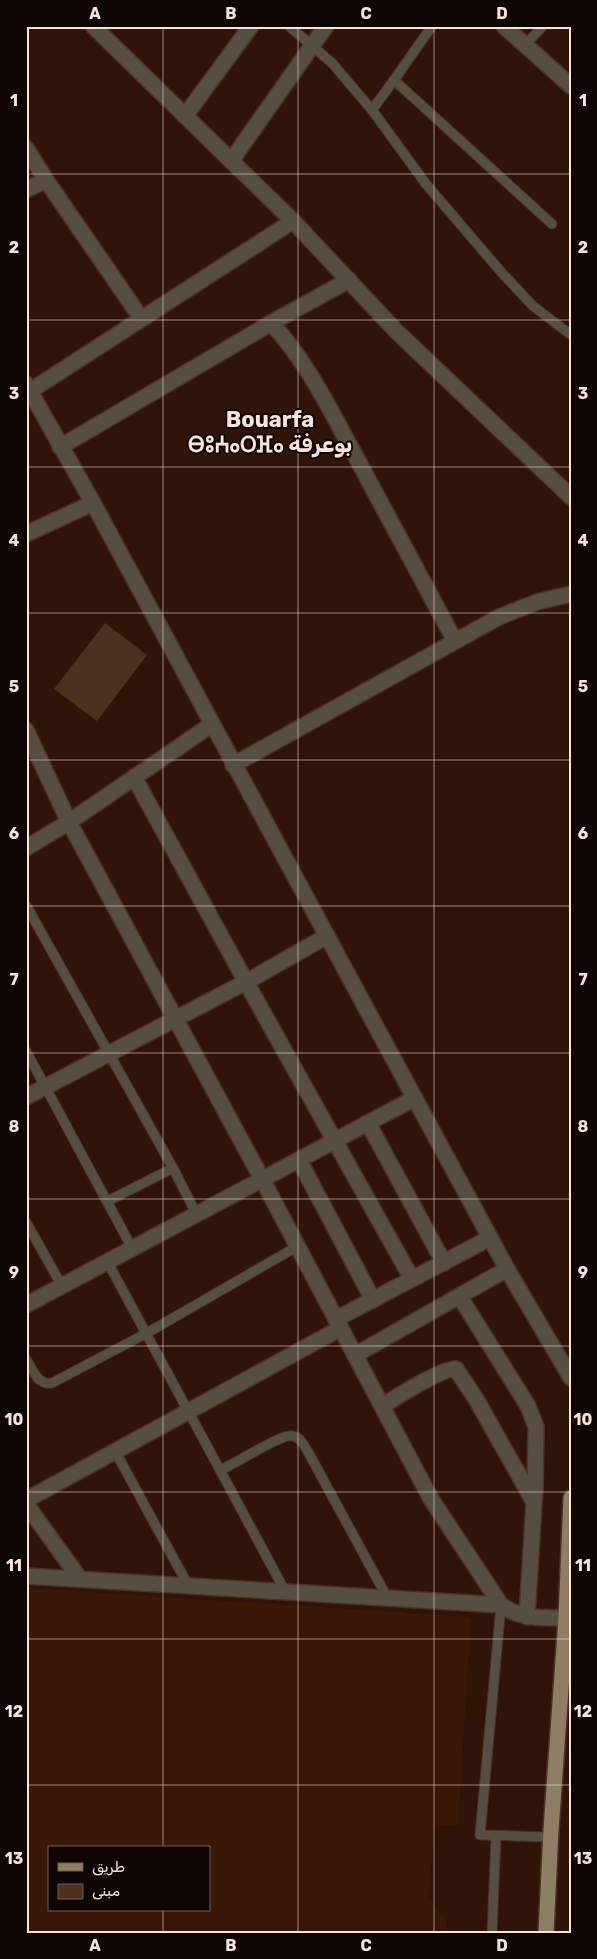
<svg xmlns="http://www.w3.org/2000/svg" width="597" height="1959" viewBox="0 0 597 1959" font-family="Rubik,'Noto Naskh Arabic','Noto Sans Tifinagh',sans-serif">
<rect width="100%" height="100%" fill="#301408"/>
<path fill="#3a1808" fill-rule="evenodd" d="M26 1588 471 1617 458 1826 435 1825 428 1899 447 1920V1932L26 1933ZM49 1848H209V1910H49Z"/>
<polygon fill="#4c321e" points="105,623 147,655 97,721 54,689"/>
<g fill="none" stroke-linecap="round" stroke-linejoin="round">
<defs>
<g id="lane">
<polyline points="289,26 332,63 372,110 426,184 502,273 533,306 571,335"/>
<polyline points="432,26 394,80 552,224"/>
<polyline points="525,45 543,26"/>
<polyline points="372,110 394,80"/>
<polyline points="26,905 173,1168"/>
<polyline points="26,1051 132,1248"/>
<polyline points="108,1201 173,1168 196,1213"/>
<polyline points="26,1222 62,1286"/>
<path d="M108 1263 220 1470C236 1464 281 1433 293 1436 300 1437 303 1444 307 1450L387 1597"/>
<path d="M26 1359C32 1369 38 1386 52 1383L147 1333 298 1246"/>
<polyline points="115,1451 188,1585"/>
<polyline points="220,1470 285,1591"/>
<polyline points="501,1605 480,1835 551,1837"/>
<polyline points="492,1933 496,1836"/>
</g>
<g id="street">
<polyline points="93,26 293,221 396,331 571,497"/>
<polyline points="504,26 571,86"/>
<polyline points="185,116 251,26"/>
<polyline points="26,148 46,180 141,318"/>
<polyline points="231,161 326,26"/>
<polyline points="26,190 46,180"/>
<path d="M271 323C307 361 331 412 356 457 389 519 422 580 455 641"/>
<polyline points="26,384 93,503 507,1269 571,1378"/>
<polyline points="30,391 293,221"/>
<polyline points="60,447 271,323 349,280"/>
<polyline points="26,534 93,503"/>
<polyline points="26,730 69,822 262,1179 431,1499 501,1605"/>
<polyline points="233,765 499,617 537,602 571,594"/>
<polyline points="134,777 246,982 412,1279"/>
<polyline points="26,848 69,822 211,725"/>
<polyline points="26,1097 246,982 327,936"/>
<polyline points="368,1123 444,1263"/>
<polyline points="299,1160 373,1300"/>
<polyline points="460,1297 528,1406 536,1427 535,1487 527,1617"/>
<polyline points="26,1305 415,1098"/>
<polyline points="336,1319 490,1238"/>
<polyline points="355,1355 507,1269"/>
<path d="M382 1406C395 1398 444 1367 456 1369L476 1399 534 1502"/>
<polyline points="26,1500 341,1328"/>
<polyline points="26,1504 80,1579"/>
<path d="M26 1576 501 1605C520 1619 543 1618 566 1618"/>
</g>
<polyline id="primary" points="546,1933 551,1830 566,1618 571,1498"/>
</defs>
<use href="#lane" stroke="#4c3126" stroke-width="11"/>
<use href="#street" stroke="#4c3126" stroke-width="18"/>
<use href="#primary" stroke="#4c3126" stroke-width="18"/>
<use href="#lane" stroke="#554e41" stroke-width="9"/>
<use href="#street" stroke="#554e41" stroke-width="15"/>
<use href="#primary" stroke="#8e7e64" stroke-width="15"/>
</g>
<path fill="none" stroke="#f8e4dc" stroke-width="1" stroke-opacity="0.55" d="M163 26V1848M298 26V1933M434 26V1933M26 174H571M26 320H571M26 467H571M26 613H571M26 760H571M26 906H571M26 1053H571M26 1199H571M26 1346H571M26 1492H571M26 1639H571M26 1785H571M163 1910V1933"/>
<g text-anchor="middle" stroke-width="4" stroke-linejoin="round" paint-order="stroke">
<g font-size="22" font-weight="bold" fill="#f8e4dc" stroke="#0f0502">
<text x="270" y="427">Bouarfa<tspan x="270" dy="25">ⴱⵓⵄⴰⵔⴼⴰ بوعرفة</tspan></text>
</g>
</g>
<rect width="597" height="1959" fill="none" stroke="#0f0502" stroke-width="55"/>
<rect x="48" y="1846" width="162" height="65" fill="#0f0502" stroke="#6c5e59"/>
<rect x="58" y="1863" width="25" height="8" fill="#8e7e64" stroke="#6c5e59"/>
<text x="92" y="1872" font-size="15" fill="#f8e4dc">طريق</text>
<rect x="58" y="1884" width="25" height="15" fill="#4c321e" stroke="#6c5e59"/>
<text x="92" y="1896" font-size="15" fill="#f8e4dc">مبنى</text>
<rect x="28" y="28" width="542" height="1904" fill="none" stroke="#f8e4dc" stroke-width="2"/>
<g font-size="16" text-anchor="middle" font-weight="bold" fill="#f8e4dc">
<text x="95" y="19">A</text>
<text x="231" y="19">B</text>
<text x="366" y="19">C</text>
<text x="502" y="19">D</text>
<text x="14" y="106">1</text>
<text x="583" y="106">1</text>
<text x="14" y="253">2</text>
<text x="583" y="253">2</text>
<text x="14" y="399">3</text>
<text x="583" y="399">3</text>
<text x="14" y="546">4</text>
<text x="583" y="546">4</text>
<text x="14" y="692">5</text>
<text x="583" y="692">5</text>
<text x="14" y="839">6</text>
<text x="583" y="839">6</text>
<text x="14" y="985">7</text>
<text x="583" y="985">7</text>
<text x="14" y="1132">8</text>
<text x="583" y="1132">8</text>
<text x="14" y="1278">9</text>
<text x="583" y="1278">9</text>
<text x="14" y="1425">10</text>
<text x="583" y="1425">10</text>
<text x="14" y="1571">11</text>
<text x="583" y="1571">11</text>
<text x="14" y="1717">12</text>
<text x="583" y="1717">12</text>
<text x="14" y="1864">13</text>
<text x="583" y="1864">13</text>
<text x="95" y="1951">A</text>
<text x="231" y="1951">B</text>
<text x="366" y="1951">C</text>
<text x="502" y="1951">D</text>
</g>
</svg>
